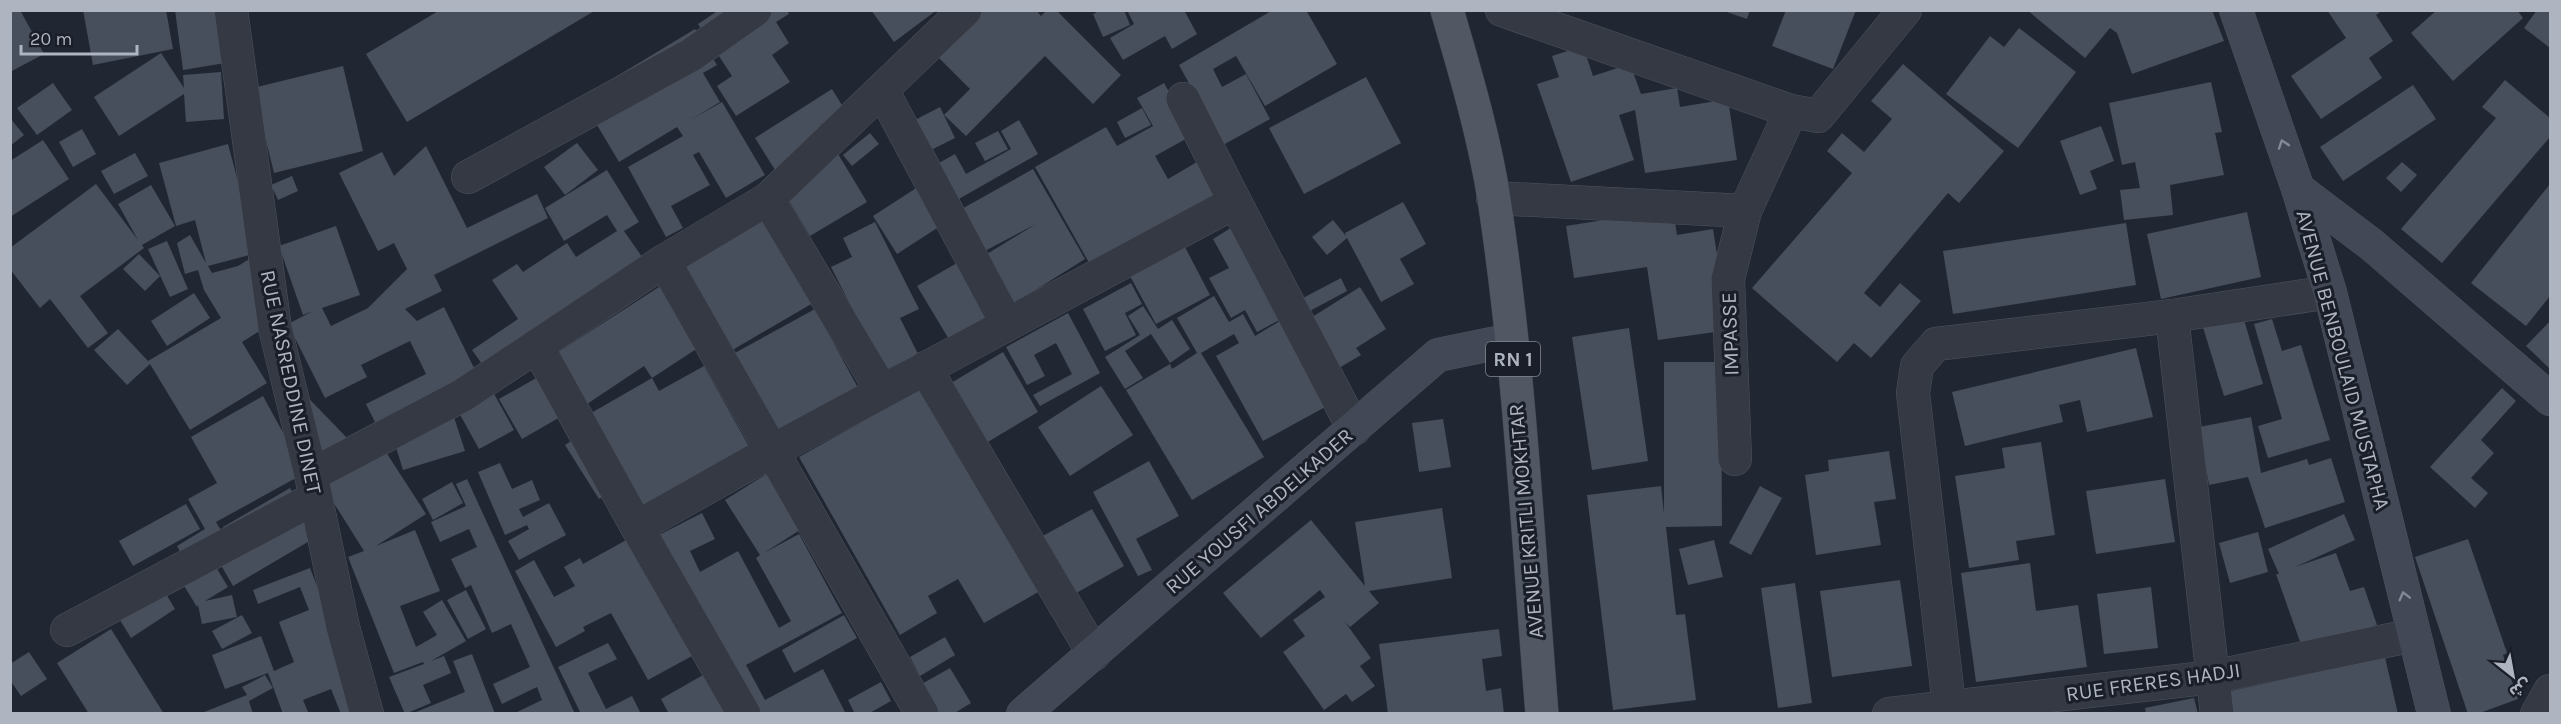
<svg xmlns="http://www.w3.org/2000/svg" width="2561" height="724" viewBox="0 0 2561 724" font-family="Karla,'Noto Sans Arabic',sans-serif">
<rect width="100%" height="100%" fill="#212732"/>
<g fill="#474e5c">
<polygon points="10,10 20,10 44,54 10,72"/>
<polygon points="83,10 166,10 173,49 93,65"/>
<polygon points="175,10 217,10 225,63 183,70"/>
<polygon points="440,10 596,10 407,122 366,54"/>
<polygon points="719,10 787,10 789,14 776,22 789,43 772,55 790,82 736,116 717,86 732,76 698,24"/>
<polygon points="871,10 937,10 894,42"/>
<polygon points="974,10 1036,10 1041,16 1047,10 1056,10 1121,75 1093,104 1045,56 966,136 944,115 970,89 933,52"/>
<polygon points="1094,10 1124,10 1130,25 1103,37 1093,14 1096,13"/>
<polygon points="1127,10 1184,10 1197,34 1172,49 1165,36 1123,60 1110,38 1134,24"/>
<polygon points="1273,10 1306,10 1337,64 1265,106 1236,56 1213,69 1222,87 1246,74 1270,119 1223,145 1179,65"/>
<polygon points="1721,10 1750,10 1747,19"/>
<polygon points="1786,10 1856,10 1833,69 1772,46"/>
<polygon points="2027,10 2212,10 2224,41 2132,74 2117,33 2110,28 2085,58"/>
<polygon points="2327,10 2383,10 2376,15 2393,41 2369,58 2382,78 2321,119 2291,76 2346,38"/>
<polygon points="2437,10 2517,10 2523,18 2453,81 2411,33"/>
<polygon points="2537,10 2550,10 2550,48 2524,28"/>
<polygon points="2019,28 2076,72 2018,148 1946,94 1990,36 2004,47"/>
<polygon points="695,29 717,65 703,73 720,102 690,120 722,102 765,175 726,198 699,152 693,155 710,185 671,206 683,228 666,237 628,167 683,136 677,127 619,162 581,98"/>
<polygon points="1583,46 1593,76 1630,64 1641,94 1677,88 1680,107 1728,99 1737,160 1645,173 1635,110 1619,115 1634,160 1571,182 1537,84 1559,77 1552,56"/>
<polygon points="161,53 184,88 183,75 221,72 224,119 186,122 184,94 119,136 94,97"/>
<polygon points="1903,64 2004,151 1959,203 1948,193 1864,293 1880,307 1900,283 1921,301 1871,358 1854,343 1837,362 1752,288 1852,173 1827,151 1842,133 1864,152 1892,119 1871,101"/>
<polygon points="343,66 363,151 274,173 253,88"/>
<polygon points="1366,77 1401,143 1304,194 1269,128"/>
<polygon points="2505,80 2550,118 2550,137 2442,263 2401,229 2496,118 2482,107"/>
<polygon points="2211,82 2222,132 2215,133 2224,175 2170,185 2173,215 2124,220 2120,190 2140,188 2135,162 2122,165 2109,103"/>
<polygon points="53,83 72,110 37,135 17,108"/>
<polygon points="1164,83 1193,135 1155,156 1168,179 1202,159 1222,194 1092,268 1035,167 1106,127 1117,146 1153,126 1137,98"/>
<polygon points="2413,85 2436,119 2343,181 2320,147"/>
<polygon points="832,89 845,110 820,125 830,140 777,173 755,138"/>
<polygon points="940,107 955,138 931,150 915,120"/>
<polygon points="1142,108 1151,125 1125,138 1117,122"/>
<polygon points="10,118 24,135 10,146"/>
<polygon points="1019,120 1038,154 957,200 937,164 955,154 966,174 1011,149 1001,131"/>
<polygon points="2101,126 2114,161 2090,171 2097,189 2080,195 2060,141"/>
<polygon points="82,129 96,154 73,167 59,142"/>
<polygon points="998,131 1008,149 985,161 975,143"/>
<polygon points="870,133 879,144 852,166 843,155"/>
<polygon points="43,140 69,179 10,217 10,161"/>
<polygon points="577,143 598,170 565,195 544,167"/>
<polygon points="228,144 257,253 208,266 212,273 238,266 251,258 269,325 242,342 267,383 190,430 150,364 127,385 94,350 118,329 148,361 221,318 204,290 198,270 185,274 177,243 190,235 206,263 195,220 176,226 159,163"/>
<polygon points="426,146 467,228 537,194 548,218 434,275 442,291 405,309 417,321 444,307 478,376 377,426 366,404 426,374 410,341 361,365 367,377 325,398 288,324 313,311 303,315 279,246 336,226 360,295 322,308 331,326 368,308 407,269 394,243 378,251 339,173 382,152 394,176"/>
<polygon points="835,149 867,202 810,236 785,194"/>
<polygon points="135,153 148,176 114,194 101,171"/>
<polygon points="2402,162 2417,175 2401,192 2386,178"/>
<polygon points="1033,169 1085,259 1007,308 977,260 1036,224 981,253 958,211"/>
<polygon points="607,170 639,222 624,231 647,264 487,371 472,350 518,319 492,280 517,264 523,272 567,243 576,257 617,231 607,215 564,241 545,208"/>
<polygon points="292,176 298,191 278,200 271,185"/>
<polygon points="924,183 948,221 897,254 873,216"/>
<polygon points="96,184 138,240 118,204 151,185 175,226 142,245 144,248 80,296 108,333 88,348 50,299 40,308 10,269 10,248"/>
<polygon points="2550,184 2550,296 2526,326 2471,283"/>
<polygon points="1403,202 1426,244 1400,259 1414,284 1381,302 1347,238 1327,255 1312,237 1333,220 1346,236 1345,233"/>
<polygon points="1673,209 1677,235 1713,229 1729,330 1658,340 1647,267 1574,278 1566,226"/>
<polygon points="761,212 813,303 729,352 676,261"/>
<polygon points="2247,212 2261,277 2161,299 2147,234"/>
<polygon points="875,222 919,309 900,318 918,354 884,371 831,267 852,257 843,238"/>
<polygon points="2126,223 2136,285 1953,314 1943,251"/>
<polygon points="1234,226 1285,317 1257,332 1245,310 1231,318 1209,278 1229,268 1213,239"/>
<polygon points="167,241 188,289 170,297 148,249"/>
<polygon points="1185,247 1210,295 1156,324 1130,276"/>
<polygon points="139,254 160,276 145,291 123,269"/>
<polygon points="957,263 992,323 953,346 917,286"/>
<polygon points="1341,278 1347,291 1308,312 1301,299"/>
<polygon points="1131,283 1142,304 1125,313 1136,335 1105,351 1083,309"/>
<polygon points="662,285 701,346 652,378 659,391 704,366 751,450 640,513 586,416 652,378 644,366 587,404 555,354"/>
<polygon points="1360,287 1386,329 1356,348 1361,355 1339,368 1309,319"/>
<polygon points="194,293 210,318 167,346 151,321"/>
<polygon points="1214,296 1229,322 1243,314 1255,336 1280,321 1327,406 1263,441 1216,356 1239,343 1234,334 1201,353 1264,457 1192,500 1126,390 1170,364 1172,369 1197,353 1177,318"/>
<polygon points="1143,306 1158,329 1172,320 1190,349 1170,363 1151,334 1125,351 1143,378 1125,389 1105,357 1140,335 1128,316"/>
<polygon points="815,309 862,395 780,440 733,354"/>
<polygon points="1068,313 1100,373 1040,406 1033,395 1072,374 1056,343 1034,355 1045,376 1027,385 1006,347"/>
<polygon points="2242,313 2263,384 2224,396 2202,324"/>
<polygon points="2272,319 2282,351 2301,345 2330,440 2268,458 2258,426 2282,419 2254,324"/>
<polygon points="2550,321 2550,369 2526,346"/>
<polygon points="1629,328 1648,461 1592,470 1572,337"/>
<polygon points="2136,348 2153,417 2087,432 2080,400 2059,405 2063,422 1965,446 1952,392"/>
<polygon points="1003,352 1038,412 986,443 951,383"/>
<polygon points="1664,362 1721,362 1722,526 1666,527 1676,615 1685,614 1696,700 1613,710 1587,495 1661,486 1664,514"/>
<polygon points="547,372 569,412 522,439 499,399"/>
<polygon points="288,377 349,440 324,453"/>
<polygon points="488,383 514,430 479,449 453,402"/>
<polygon points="1101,386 1133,435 1070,476 1038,427"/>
<polygon points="924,387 1040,591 984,623 958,579 928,596 937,613 900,635 799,457"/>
<polygon points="2502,388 2516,401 2481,440 2494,453 2471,478 2488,493 2475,508 2430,467"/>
<polygon points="263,396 305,473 216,522 225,537 205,549 228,587 205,601 232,595 237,617 202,624 198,605 197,607 183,584 166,594 175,609 131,638 107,599 181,553 177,546 205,529 188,499 217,483 191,437"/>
<polygon points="452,411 465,451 403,470 391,431"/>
<polygon points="2251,417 2261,473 2307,459 2309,465 2331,458 2345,502 2265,528 2248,477 2209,485 2199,427"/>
<polygon points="1443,419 1451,467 1419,472 1412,423"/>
<polygon points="580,435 615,490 599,499 565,445"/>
<polygon points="2041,442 2055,535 2016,541 2019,560 1969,568 1955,476 2005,468 2002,448"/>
<polygon points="380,443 426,514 376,546 415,530 440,591 400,606 416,647 437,635 423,612 442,600 466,641 431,661 444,656 451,673 423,685 431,703 405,714 389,677 424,664 423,662 394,673 348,557 364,551 320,481"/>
<polygon points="1889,451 1896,499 1874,502 1881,545 1816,555 1805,475 1829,471 1828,460"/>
<polygon points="1149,461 1179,516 1136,539 1152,570 1138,576 1093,492"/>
<polygon points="500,463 512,489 532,480 540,500 519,509 523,517 549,503 566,535 519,560 508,541 529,529 527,525 505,535 478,472"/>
<polygon points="768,473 803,528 764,553 799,534 842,613 746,665 765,700 823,669 846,714 745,714 653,538 702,513 715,539 690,551 700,572 738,551 779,628 791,621 756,558 760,555 725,500"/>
<polygon points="467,479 575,714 513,714 542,700 537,687 502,704 493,684 530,667 511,624 492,633 471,585 465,588 451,559 477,547 469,529 440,542 431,522 466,506 456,484"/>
<polygon points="2165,479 2175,542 2096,554 2086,491"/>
<polygon points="452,482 463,503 433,520 422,499"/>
<polygon points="1760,486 1782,498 1751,555 1729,543"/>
<polygon points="290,488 318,536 233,586 218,560 236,549 223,527"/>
<polygon points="186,504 200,529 133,566 119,541"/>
<polygon points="1442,508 1452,578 1369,591 1379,603 1350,627 1345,622 1371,658 1360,666 1375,686 1352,702 1346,694 1324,710 1283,652 1305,636 1293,620 1325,597 1320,590 1261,638 1223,593 1311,520 1365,586 1355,522"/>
<polygon points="1092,509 1124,566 1071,596 1039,538"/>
<polygon points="2344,514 2355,540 2295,567 2336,553 2350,591 2364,587 2377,625 2303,650 2276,574 2279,574 2268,549"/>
<polygon points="2258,532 2268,572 2230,583 2219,543"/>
<polygon points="637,534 703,650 648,680 611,613 583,627 585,631 556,647 515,571 534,560 554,597 575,586 564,567 580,558 583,564"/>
<polygon points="2468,539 2507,653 2503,655 2518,699 2477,714 2468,714 2415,557"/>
<polygon points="1714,540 1723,577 1688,585 1679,549"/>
<polygon points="2030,563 2036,611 2078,605 2087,667 1976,682 1961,573"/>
<polygon points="310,568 367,714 341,714 331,689 303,700 309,714 283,714 268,673 225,689 212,655 261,636 274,671 294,662 279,622 309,610 300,587 258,604 253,590"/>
<polygon points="1900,580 1912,666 1832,677 1820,591"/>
<polygon points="1795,583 1812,703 1778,708 1761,588"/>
<polygon points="2151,587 2158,648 2104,654 2097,594"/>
<polygon points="466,590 486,629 468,639 447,600"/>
<polygon points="242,615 252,633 222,649 212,631"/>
<polygon points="844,615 857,638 794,673 782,650"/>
<polygon points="111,629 164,714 89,714 57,663"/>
<polygon points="1499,629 1502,656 1482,659 1486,691 1501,688 1504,714 1388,714 1379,644"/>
<polygon points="945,637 955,655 920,676 910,657"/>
<polygon points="608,643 617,659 588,673 606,709 632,696 641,714 581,714 558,667"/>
<polygon points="29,652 47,679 21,696 10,680 10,664"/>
<polygon points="472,654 495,714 411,714 465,692 453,661"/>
<polygon points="2385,657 2398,714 2227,714 2222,693"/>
<polygon points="950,668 971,703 953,714 937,714 920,685"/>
<polygon points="710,671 729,714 669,714 661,699"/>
<polygon points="265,675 273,688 249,701 253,714 199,714 247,695 242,687"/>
<polygon points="881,682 891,701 868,714 855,714 848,700"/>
<polygon points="2194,698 2198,714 2146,714 2145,708"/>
</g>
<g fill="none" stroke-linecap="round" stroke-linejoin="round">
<defs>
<g id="street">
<polyline points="231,10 275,328 311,475 343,627 367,714"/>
<polyline points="1502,10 1791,111 1818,116 1905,10"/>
<polyline points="882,90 1007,324"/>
<polyline points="1183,99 1235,202"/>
<polyline points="468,177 691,55 755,10"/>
<polyline points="1493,198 1745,211 1791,111"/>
<polyline points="768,199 882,391"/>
<polyline points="664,261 922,714"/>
<polyline points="2172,316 2217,714"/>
<polyline points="537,346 637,527"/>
<polyline points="925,368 1094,654"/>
<polyline points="1735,459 1728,279 1745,211"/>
<polyline points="311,475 463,395 664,261 768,199 965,10"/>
<polyline points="67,630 315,498"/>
<polyline points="744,714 637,527 772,451 1235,202 1354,429"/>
<polyline points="1889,714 2213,677 2414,635"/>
<polyline points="1950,714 1913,393 1917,366 1936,344 2172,316 2330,292"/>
<polyline points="2537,714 2550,691"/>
</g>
<g id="secondary">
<polyline points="2236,10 2298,189 2330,292 2434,714"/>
<polyline points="2298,189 2372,245 2550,399"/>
<polyline points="1023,714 1438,355 1511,340"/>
</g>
<path id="primary" d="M1447 10C1465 72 1484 135 1494 199 1520 369 1528 542 1542 714"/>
</defs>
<use href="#street" stroke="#4e545e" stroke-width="34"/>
<use href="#secondary" stroke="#4e545e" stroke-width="34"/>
<use href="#primary" stroke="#3d424d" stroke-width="34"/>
<use href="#street" stroke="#343943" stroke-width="33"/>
<use href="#secondary" stroke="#424856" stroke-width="33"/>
<use href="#primary" stroke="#525863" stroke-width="33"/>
</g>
<defs><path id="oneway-chevron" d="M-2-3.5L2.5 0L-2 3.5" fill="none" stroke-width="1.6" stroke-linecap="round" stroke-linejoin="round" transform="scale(1.5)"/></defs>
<g stroke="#838996">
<use href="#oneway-chevron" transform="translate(2283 144) rotate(-109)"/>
<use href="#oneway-chevron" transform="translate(2404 596) rotate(-104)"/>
</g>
<g text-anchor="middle" stroke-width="6" stroke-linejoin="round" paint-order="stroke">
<rect fill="#191e28" stroke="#818792" stroke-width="1.5" x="1486" y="342" width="54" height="34" rx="4.5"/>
<g font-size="20" font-weight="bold" fill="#aeb4c0">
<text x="1513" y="366">RN 1</text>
</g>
<g font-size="21" fill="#aeb4c0" stroke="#191e28">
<text transform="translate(1730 334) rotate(-92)" y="7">IMPASSE</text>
<text transform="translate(2343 360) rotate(75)" y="7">AVENUE BENBOULAID MUSTAPHA</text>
<text transform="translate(291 382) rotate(78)" y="7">RUE NASREDDINE DINET</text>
<text transform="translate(1259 511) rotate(-41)" y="7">RUE YOUSFI ABDELKADER</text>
<text transform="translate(1526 521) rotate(-95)" y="7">AVENUE KRITLI MOKHTAR</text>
<text transform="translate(2153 682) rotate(-8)" y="7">RUE FRERES HADJI</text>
</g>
</g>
<rect width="2561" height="724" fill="none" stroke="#aeb4c0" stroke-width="24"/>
<g transform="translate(2513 676) rotate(149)" stroke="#191e28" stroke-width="4.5" paint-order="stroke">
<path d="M0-4.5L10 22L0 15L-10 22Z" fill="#aeb4c0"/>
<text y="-9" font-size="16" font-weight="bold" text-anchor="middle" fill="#aeb4c0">ش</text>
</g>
<path d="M21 45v9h116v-9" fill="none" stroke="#aeb4c0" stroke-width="3"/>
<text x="30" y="45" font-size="18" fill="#aeb4c0" stroke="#191e28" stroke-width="4.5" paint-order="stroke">20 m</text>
</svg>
